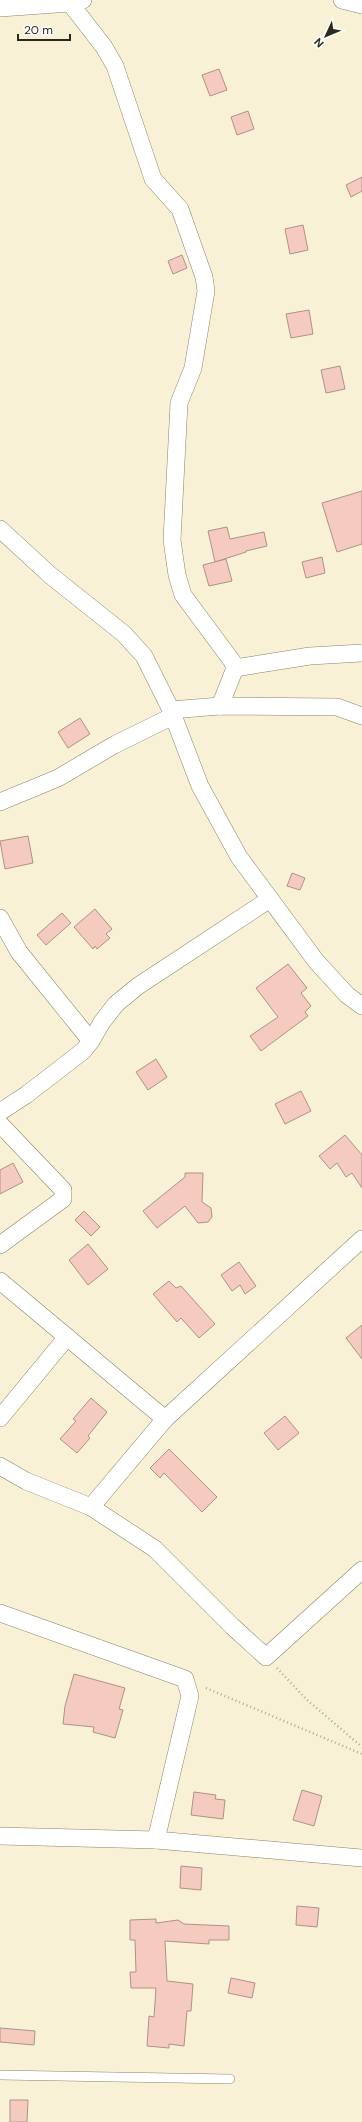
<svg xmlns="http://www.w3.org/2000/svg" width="362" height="2122" viewBox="0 0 362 2122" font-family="'DM Sans',sans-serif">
<rect width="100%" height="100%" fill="#f8f1d5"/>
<g fill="#f5cbc0" stroke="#af918a">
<polygon points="219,69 227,90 210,96 202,75"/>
<polygon points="248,111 254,129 237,135 231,117"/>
<polygon points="362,177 362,191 351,197 346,185"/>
<polygon points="303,225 308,250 290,254 285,229"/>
<polygon points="182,255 187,268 173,274 168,261"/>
<polygon points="309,310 313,334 291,338 286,314"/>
<polygon points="340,366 345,389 326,393 321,370"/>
<polygon points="362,491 362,544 337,552 322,503"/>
<polygon points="227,527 230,539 264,532 267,546 246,551 246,552 215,562 208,531"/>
<polygon points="322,557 325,573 306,578 302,562"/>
<polygon points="226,559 232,581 209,586 203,565"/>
<polygon points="80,718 90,734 68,748 58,732"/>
<polygon points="28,836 33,863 5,869 0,841"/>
<polygon points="292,873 305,878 300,890 287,886"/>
<polygon points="95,909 112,929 106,934 110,938 97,949 95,946 93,949 74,927"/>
<polygon points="62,913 71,923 46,945 37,935"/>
<polygon points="288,964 307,988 301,993 311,1006 305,1012 308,1016 261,1051 250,1036 278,1017 256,988"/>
<polygon points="156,1059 167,1077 148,1090 136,1072"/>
<polygon points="301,1091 311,1111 285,1124 275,1104"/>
<polygon points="345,1135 362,1155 362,1188 352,1173 346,1177 337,1163 330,1169 319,1156"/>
<polygon points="13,1163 23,1182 0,1194 0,1170"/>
<polygon points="185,1173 203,1173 202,1202 211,1208 212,1217 208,1222 198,1223 185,1206 157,1228 143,1211 185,1177"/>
<polygon points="84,1211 100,1227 91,1236 75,1220"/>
<polygon points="88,1244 108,1269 88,1285 69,1260"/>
<polygon points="239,1262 256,1286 245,1294 240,1285 232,1291 221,1275"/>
<polygon points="169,1281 176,1288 181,1286 215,1324 199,1338 181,1318 177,1322 153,1294"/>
<polygon points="362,1325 362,1359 346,1338"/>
<polygon points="91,1398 107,1412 88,1436 90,1438 77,1453 60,1439 76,1421 73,1419"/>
<polygon points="285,1416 299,1433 278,1450 264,1433"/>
<polygon points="169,1449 217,1497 202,1512 164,1473 160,1478 150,1468"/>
<polygon points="74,1674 125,1688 119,1709 123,1710 115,1738 93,1732 94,1727 63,1724 65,1706"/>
<polygon points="302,1790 322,1796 314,1826 293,1820"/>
<polygon points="194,1792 216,1795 215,1799 225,1800 223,1819 191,1815"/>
<polygon points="181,1866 202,1868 201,1890 180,1888"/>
<polygon points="297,1906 319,1908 317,1927 296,1925"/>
<polygon points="156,1919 156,1923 178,1920 184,1924 229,1926 229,1940 209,1940 209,1944 165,1941 167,1981 193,1984 191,2011 187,2011 184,2046 169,2044 169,2048 147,2046 149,2016 154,2017 156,1988 131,1988 130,1972 136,1972 135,1940 130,1940 130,1920"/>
<polygon points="231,1978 255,1983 252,1998 228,1993"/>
<polygon points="0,2028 35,2031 34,2045 0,2042"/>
<polygon points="10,2100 28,2100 27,2122 10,2122"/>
</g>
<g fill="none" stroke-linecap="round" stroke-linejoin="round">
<defs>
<polyline id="lane" points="0,2075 230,2079"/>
<g id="street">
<polyline points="342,0 362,5"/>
<polyline points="70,3 104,47 115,66 153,179 180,209 204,277 206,291 193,368 179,403 172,540 177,575 183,595 232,661 235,668 220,706"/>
<polyline points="0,8 70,3 83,0"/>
<polyline points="0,529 50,575 124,634 144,656 171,710 200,786 239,857 316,961 347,995 362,1006"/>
<polyline points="235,668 310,656 362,653"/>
<polyline points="171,710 220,706 337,707 362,716"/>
<polyline points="0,802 58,778 114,745 173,716"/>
<polyline points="0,918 19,952 91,1041"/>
<polyline points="0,1112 26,1095 83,1051 91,1041 102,1022 116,1004 138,986 270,899"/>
<polyline points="0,1124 63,1190 63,1199 0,1245"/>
<polyline points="0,1281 165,1419"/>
<polyline points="0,1418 67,1337"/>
<polyline points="0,1466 26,1481 91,1507 155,1549 232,1626 266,1657 362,1570"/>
<polyline points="91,1507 165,1419 362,1239"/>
<polyline points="0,1613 185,1679 190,1696 156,1840"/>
<polyline points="0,1836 156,1840 362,1858"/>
</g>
</defs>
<use href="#lane" stroke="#898269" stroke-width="10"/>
<use href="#street" stroke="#898269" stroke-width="18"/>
<g stroke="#b0aa95" stroke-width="2.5" stroke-dasharray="1 3" stroke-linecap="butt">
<polyline points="277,1668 306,1699 362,1747"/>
<polyline points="206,1688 362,1754"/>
</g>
<use href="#lane" stroke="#fff" stroke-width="9"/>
<use href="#street" stroke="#fff" stroke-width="17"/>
</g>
<g transform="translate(326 36) rotate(226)" stroke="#fefefe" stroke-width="3" paint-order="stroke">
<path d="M0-3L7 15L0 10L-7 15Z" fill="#2b281e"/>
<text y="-6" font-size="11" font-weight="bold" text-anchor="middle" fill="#2b281e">N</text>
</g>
<path d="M18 34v6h52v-6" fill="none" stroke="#2b281e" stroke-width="2"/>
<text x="24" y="34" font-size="12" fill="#2b281e" stroke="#fefefe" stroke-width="3" paint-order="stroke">20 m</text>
</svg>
